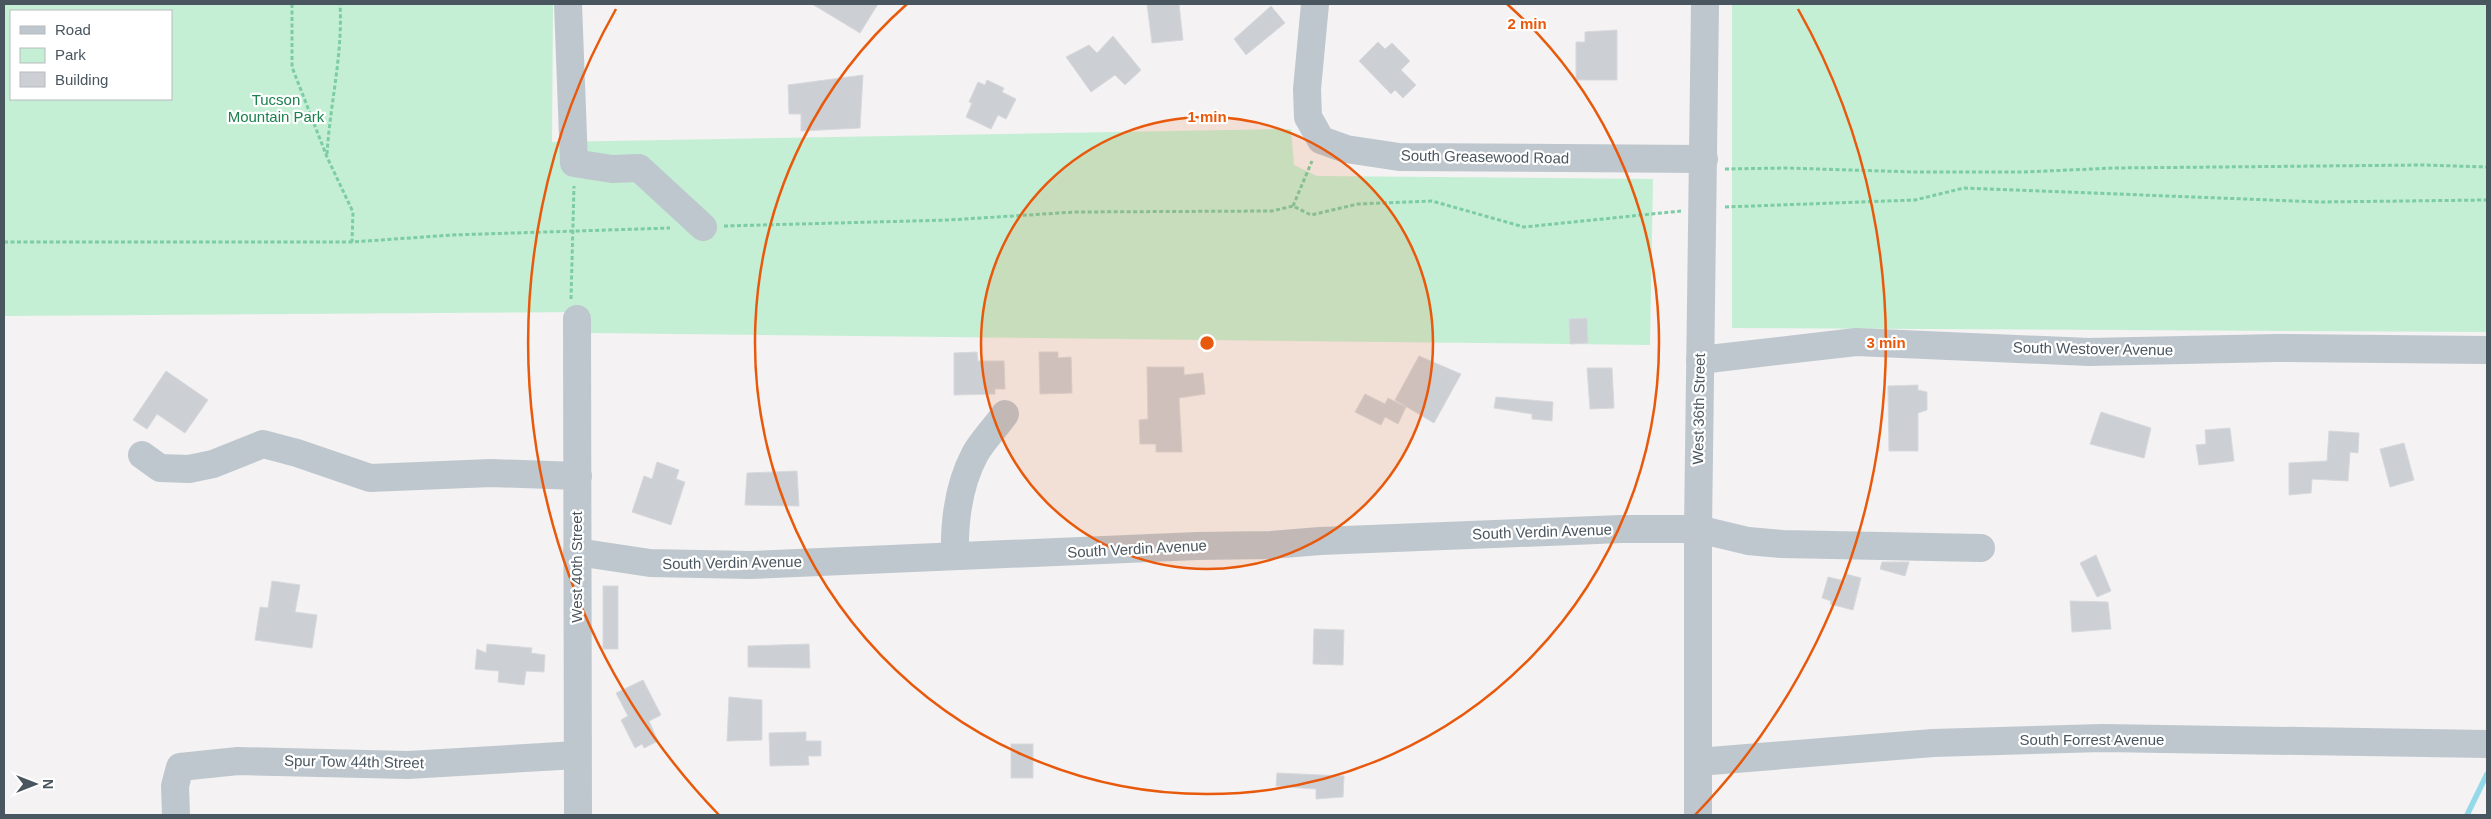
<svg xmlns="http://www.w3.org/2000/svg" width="2491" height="819" viewBox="0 0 2491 819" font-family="Helvetica,sans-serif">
<rect width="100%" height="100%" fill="#f4f2f2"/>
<g fill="#c4efd4" fill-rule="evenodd">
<path d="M4 4H553L552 142 1291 129 1294 165 1317 176 1653 179 1650 345 591 333 590 312 4 316ZM11 11H171V99H11Z"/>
<polygon points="1732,4 2487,4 2487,332 1732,328"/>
</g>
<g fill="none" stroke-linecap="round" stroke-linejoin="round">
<polyline stroke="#93d9ea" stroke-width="5.5" points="2467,815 2487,774"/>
</g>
<g fill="#cccfd4" stroke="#d7d9dd">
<polygon points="812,4 878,4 860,33"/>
<polygon points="1147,4 1179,4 1183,40 1152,43"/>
<polygon points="1271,6 1285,23 1246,55 1234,39"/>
<polygon points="1617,30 1617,80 1576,80 1576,42 1585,42 1585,32"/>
<polygon points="1113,36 1141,70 1125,85 1115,75 1091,92 1066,57 1089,45 1097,53"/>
<polygon points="1378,42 1385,49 1392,43 1410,61 1401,70 1416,85 1403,98 1395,90 1391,94 1359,61"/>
<polygon points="863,75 860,128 801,131 801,114 789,114 788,85"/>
<polygon points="987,80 1004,88 1002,92 1016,99 1006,119 998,115 991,129 966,117 972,103 969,102 978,82 985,85"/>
<polygon points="1587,318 1588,343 1570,344 1569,319"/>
<polygon points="977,352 978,361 1004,361 1005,389 995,389 995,394 954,395 954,353"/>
<polygon points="1039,352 1058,352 1058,358 1071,357 1072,393 1040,394"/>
<polygon points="1419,356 1461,374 1434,423 1395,400"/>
<polygon points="1147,367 1184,367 1184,375 1203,373 1205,394 1179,398 1182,452 1156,452 1156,444 1140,444 1139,420 1148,419"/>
<polygon points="1587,368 1612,368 1614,408 1590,409"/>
<polygon points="166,371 208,400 185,433 157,414 147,429 133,420"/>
<polygon points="1918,385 1918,390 1927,392 1927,410 1918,413 1918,451 1889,451 1888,386"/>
<polygon points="1365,394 1385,404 1388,398 1406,407 1398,424 1385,417 1381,425 1355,412"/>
<polygon points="1496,397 1553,402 1552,421 1532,419 1532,414 1494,408"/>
<polygon points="2101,412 2151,428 2144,458 2090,444"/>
<polygon points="2230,428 2234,461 2199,465 2196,445 2206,444 2205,430"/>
<polygon points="2329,431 2359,433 2358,453 2350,452 2348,481 2312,479 2311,493 2289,495 2289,463 2327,461"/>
<polygon points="2404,443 2414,480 2390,487 2380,449"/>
<polygon points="657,462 679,470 676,479 685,482 671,525 632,512 644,476 652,479"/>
<polygon points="797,471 799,506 745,505 747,473"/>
<polygon points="2096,555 2111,591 2097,597 2080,563"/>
<polygon points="1882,562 1909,562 1905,576 1880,569"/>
<polygon points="1846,574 1861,578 1853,610 1830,604 1831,601 1822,598 1828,577 1845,581"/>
<polygon points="272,581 300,585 295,612 317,615 312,648 255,640 260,607 268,608"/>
<rect x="603" y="586" width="15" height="63"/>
<polygon points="2070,601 2108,602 2111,629 2072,632"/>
<polygon points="1314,629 1344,630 1343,665 1313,664"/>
<polygon points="487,644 532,648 531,653 545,655 544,672 526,671 524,685 498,682 499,671 475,669 477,649 486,653"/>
<polygon points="809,644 810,668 748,667 748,646"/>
<polygon points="643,680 661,715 649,721 658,741 644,748 642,744 635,748 621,720 628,716 616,693"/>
<polygon points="729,697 762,700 762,740 727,741"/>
<polygon points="806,732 806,741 821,741 821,756 808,756 809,765 770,766 769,733"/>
<rect x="1011" y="744" width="22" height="34"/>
<polygon points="1277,773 1344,776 1343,797 1316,799 1316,789 1276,786"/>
</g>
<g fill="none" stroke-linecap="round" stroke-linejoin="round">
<g stroke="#7ccca4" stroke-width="3" stroke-dasharray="4 2.5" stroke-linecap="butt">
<polyline points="292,4 292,67 327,157 353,212 352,242"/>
<path d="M327 154C330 104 343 54 340 4"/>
<polyline points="1725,169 1786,168 1914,172 2024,172 2114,168 2423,165 2487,167"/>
<polyline points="1293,206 1312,161"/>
<polyline points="1725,207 1915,200 1964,188 2321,202 2487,200"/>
<polyline points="724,226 949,220 1075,212 1272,211 1293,206 1311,215 1358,204 1432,201 1524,227 1681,211"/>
<polyline points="4,242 352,242 452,235 670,228"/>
<polyline points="571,299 574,186"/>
</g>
<g stroke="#bec7ce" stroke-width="28">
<polyline points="568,4 574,163 612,169 639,168 703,227"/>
<polyline points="1315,4 1307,89 1308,117 1321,140 1346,149 1399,157 1704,159"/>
<polyline points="577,319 578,815"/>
<polyline points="1700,360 1856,342 2089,352 2277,348 2487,350"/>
<polyline points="142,455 160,468 189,469 213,464 263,444 297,453 370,478 491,473 578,476"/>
<polyline points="577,552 650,563 750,565 1197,546 1271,545 1320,541 1621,529 1698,529 1748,541 1782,544 1981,548"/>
<path d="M955 556C954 521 958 486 975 454 983 440 996 427 1005 414"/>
<polyline points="1698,762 1933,743 2102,738 2487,744"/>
<polyline points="176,815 175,786 180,767 238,761 408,765 577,755"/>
<polyline points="1698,815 1698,529 1705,4"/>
</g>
</g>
<circle cx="1207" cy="343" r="226" fill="#e8590c" fill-opacity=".12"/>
<g fill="none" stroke="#e8590c" stroke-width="2.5">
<circle cx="1207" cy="343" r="226"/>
<path d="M1507 4A452 452 0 1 1 907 4"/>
<path d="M719 815A679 679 0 0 1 616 9M1798 9A679 679 0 0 1 1695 815"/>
</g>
<g text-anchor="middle" stroke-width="4.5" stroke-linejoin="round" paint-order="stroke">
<g font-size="15" fill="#1b814d" stroke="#fff">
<text x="276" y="105">Tucson<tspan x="276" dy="17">Mountain Park</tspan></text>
</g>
<g font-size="15" fill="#4a565f" stroke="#fff">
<text transform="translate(1485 157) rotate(1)" y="5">South Greasewood Road</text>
<text transform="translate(2093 349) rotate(1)" y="5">South Westover Avenue</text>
<text transform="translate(1699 409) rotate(-89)" y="5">West 36th Street</text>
<text transform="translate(1542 532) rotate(-2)" y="5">South Verdin Avenue</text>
<text transform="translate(1137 549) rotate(-3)" y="5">South Verdin Avenue</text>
<text transform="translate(732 563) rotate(-1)" y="5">South Verdin Avenue</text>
<text transform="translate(577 567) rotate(-90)" y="5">West 40th Street</text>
<text x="2092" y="745">South Forrest Avenue</text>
<text transform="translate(354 762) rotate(1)" y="5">Spur Tow 44th Street</text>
</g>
</g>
<circle cx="1207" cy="343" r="8" fill="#e8590c" stroke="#fff" stroke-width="2.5"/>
<g font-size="15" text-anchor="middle" font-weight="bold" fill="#e8590c" stroke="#fff" stroke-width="4.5" stroke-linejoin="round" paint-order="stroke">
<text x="1527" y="29">2 min</text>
<text x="1207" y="122">1 min</text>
<text x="1886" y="348">3 min</text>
</g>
<rect width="2491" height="819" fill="none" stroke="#4a565f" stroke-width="10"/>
<rect x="10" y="10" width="162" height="90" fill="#ffffff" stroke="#b7bbbf"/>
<rect x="20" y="26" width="25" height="8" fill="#bec7ce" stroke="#b7bbbf"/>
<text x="55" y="35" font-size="15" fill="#4a565f">Road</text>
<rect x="20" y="48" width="25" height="15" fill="#c4efd4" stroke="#b7bbbf"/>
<text x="55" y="60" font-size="15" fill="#4a565f">Park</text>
<rect x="20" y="72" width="25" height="15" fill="#cccfd4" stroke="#b7bbbf"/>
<text x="55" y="85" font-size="15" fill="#4a565f">Building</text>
<g transform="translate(35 784) rotate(90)" stroke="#ffffff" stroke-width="4" paint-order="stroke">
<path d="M0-4L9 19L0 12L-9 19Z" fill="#4a565f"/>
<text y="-8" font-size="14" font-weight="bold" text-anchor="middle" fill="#4a565f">N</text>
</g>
</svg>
